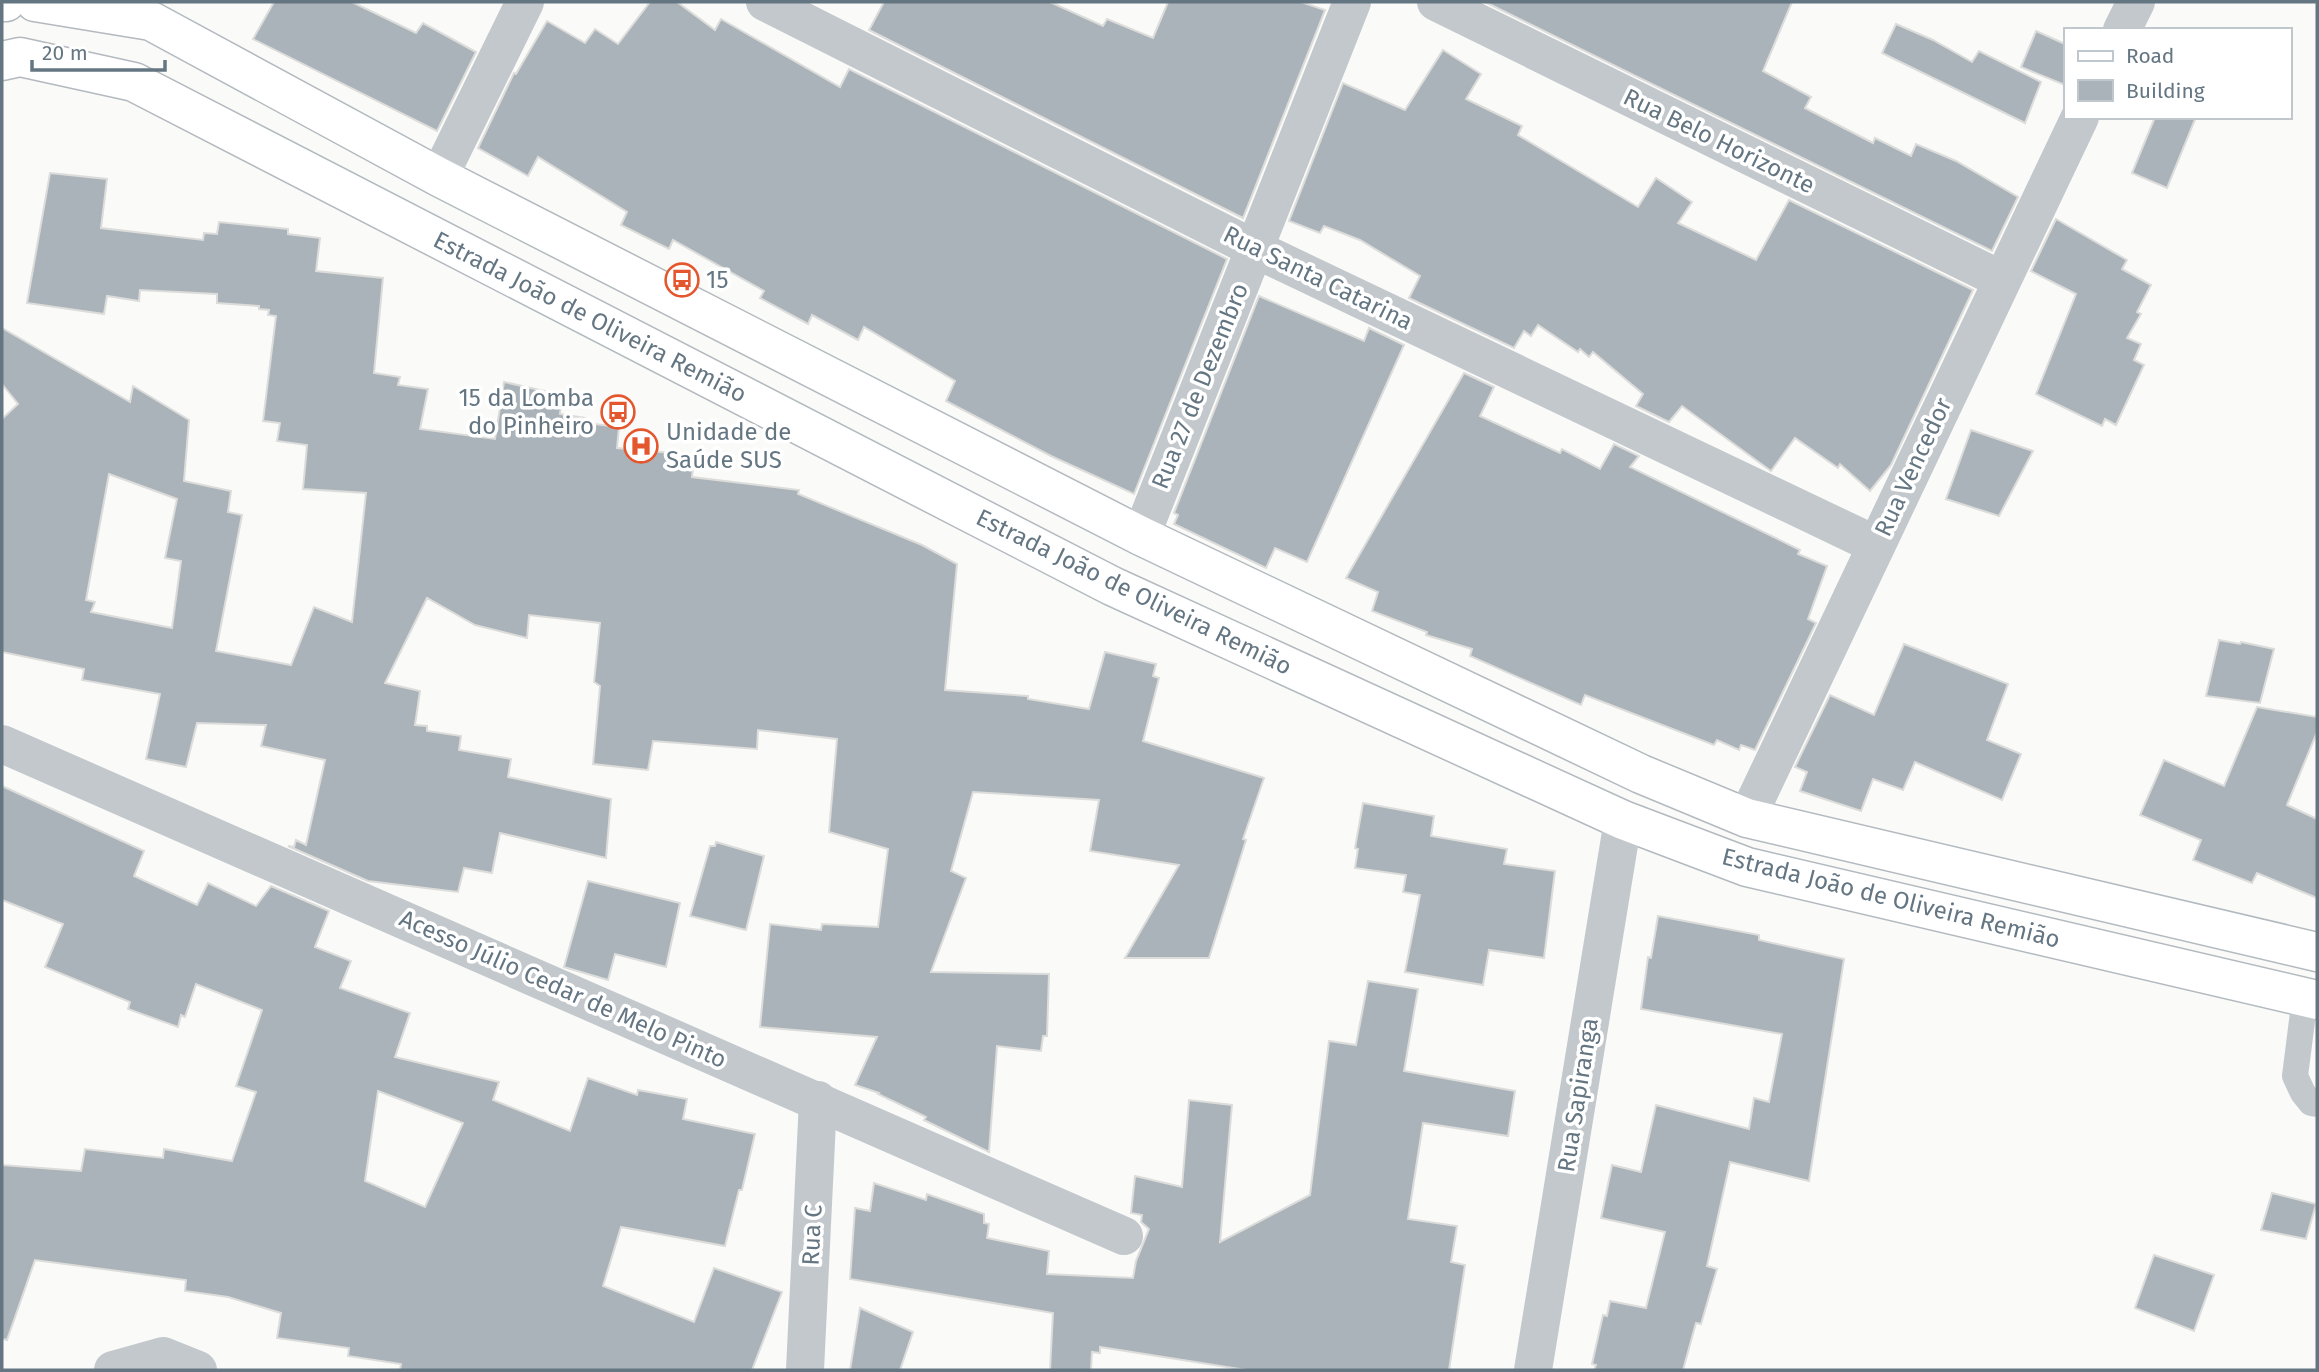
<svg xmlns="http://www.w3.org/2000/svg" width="2319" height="1372" viewBox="0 0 2319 1372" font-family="'Fira Sans',sans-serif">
<rect width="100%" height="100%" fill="#fafaf8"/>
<g fill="#aab3b9" stroke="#dcdcda" stroke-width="2" fill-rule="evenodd">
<polygon points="274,2 352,2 416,33 423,23 476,52 437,131 253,39"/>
<polygon points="650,2 677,2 715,30 721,19 840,87 849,69 1227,259 1134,494 1051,456 946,401 955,381 864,327 858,340 812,315 808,324 760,298 764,291 673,240 669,249 621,225 627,212 538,157 528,176 478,148 514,73 516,74 547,21 585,43 595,29 618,44"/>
<polygon points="884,2 1050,2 1103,26 1107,19 1153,38 1168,2 1301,2 1325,10 1243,218 869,30"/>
<polygon points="1485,2 1792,2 1763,71 1811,97 1805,108 1873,143 1875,138 1911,156 1916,144 1956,161 2018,197 1992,251"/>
<polygon points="1896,24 1933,40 1972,62 1979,51 2041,82 2025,123 1882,53"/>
<polygon points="2036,31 2065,44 2065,85 2021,67"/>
<polygon points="1443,50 1481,74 1466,99 1522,126 1518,135 1638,207 1656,178 1692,202 1678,223 1756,260 1789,200 1973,290 1891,465 1870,491 1840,464 1838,468 1795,438 1771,471 1682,406 1669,422 1636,406 1643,394 1593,352 1589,357 1580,349 1578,352 1538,325 1531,336 1524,331 1514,348 1409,298 1420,276 1360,240 1324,226 1320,233 1289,221 1343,83 1405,110"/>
<polygon points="2155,117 2196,117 2167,188 2132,173"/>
<path d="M50 173 107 179 101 228 203 240 204 233 217 234 219 222 288 229V234L320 238 316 271 383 278 374 373 400 377 398 385 428 389 420 429 495 439 504 382 562 395 560 414 586 418 585 423 619 427 617 448 694 455 692 477 799 490 798 494 922 545 957 564 945 690 1028 696V699L1089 709 1105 652 1156 664 1153 676 1159 678 1143 741 1264 778 1243 839 1246 840 1209 958H1125L1179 865 1090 851 1099 800 973 792 951 871 966 878 931 972 1049 974 1047 1036H1043L1041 1051 997 1046 989 1152 924 1120 926 1117 878 1094 879 1093 855 1085 877 1037 760 1027 770 924 821 930 822 924 878 927 888 849 829 832 837 739 758 730 757 749 653 741 648 770 593 764 600 686 594 682 600 623 529 615 527 638 475 625 427 598 385 683 420 691 415 725 427 726V731L461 736 459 750 511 759 508 777 611 799 606 858 500 833 492 873 464 868 458 892 368 881 288 846 294 847 296 840 306 845 325 760 261 746 266 725 197 723 186 767 146 759 160 694 82 680 84 669 2 652V419L18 404 2 384V328L130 402 133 386 189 420 184 481 231 491 228 512 242 515 216 651 291 665 314 607 352 622 366 493 303 489 307 445 277 441 280 423 263 421 276 316 268 315 269 310 259 309V306L217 303V294L140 290 139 301 107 296 104 314 27 303ZM109 474 177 499 165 558 181 561 172 628 91 612 95 602 86 600Z"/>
<polygon points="2056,219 2127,260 2122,269 2151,285 2137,312 2141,314 2127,338 2141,344 2134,360 2144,365 2116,425 2105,419 2102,426 2036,394 2076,294 2031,271"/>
<polygon points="1259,296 1364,341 1369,328 1404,345 1307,562 1275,548 1266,568 1174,524 1178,515 1174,513"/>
<polygon points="1464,373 1494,387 1480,416 1560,453 1562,449 1600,469 1614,444 1639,456 1630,467 1800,550 1798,554 1827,566 1808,619 1816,623 1755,750 1741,745 1739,750 1717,740 1714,745 1585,695 1581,705 1470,656 1472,649 1426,635 1427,632 1372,611 1378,592 1346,578"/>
<polygon points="1971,430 2033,451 1999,516 1946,499"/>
<polygon points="2219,640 2240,644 2241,642 2274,649 2260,703 2206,696"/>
<polygon points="1904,644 2008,684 1987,740 2021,754 2002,800 1915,762 1903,790 1873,779 1861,811 1800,791 1807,772 1795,767 1830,695 1874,715"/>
<polygon points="2257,707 2317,717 2317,732 2287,805 2317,819 2317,898 2257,873 2252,883 2193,860 2201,840 2140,815 2164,760 2224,786"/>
<path d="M2 786 144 851 134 876 197 905 208 883 256 906 271 886 329 911 315 947 351 961 340 988 410 1013 395 1057 499 1082 493 1100 570 1131 588 1078 637 1095 638 1090 687 1099 683 1119 755 1134 742 1190H739L725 1246 621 1227 603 1286 694 1322 714 1268 782 1292 752 1370H400L401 1364 348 1356 349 1348 277 1338 281 1313 228 1297 185 1291 186 1280 35 1260 7 1340 2 1339V1165L81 1171 85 1149 163 1158 164 1149 232 1161 256 1092 236 1086 262 1010 196 984 185 1017 181 1015 178 1027 128 1009 130 1002 45 967 63 924 2 900ZM378 1091 463 1123 425 1207 365 1181Z"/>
<polygon points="1363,803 1434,816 1431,836 1507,849 1504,864 1555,871 1544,958 1489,950 1483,985 1405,972 1420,895 1403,892 1406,875 1355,868 1358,849 1355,848"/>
<polygon points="716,842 764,856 746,930 690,916 710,846 715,846"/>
<polygon points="588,881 680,903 666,967 615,954 608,980 564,967"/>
<polygon points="1658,916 1759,935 1759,940 1844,959 1809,1181 1730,1162 1707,1266 1717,1269 1701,1324 1696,1323 1683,1370 1594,1370 1596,1365 1592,1364 1603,1315 1607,1316 1610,1301 1646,1308 1665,1232 1601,1218 1612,1165 1641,1172 1656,1105 1749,1129 1754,1098 1769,1102 1782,1034 1641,1009 1648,957 1651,958"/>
<polygon points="1368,981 1418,989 1404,1071 1515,1091 1508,1136 1423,1123 1408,1219 1457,1226 1451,1262 1465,1265 1449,1370 1246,1370 1100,1347 1100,1353 1092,1352 1091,1370 1050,1370 1053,1313 850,1279 855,1208 870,1211 874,1183 926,1200 927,1194 984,1214 984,1223 989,1224 987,1238 1049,1251 1047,1274 1133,1278 1136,1261 1149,1229 1141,1222 1142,1215 1131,1213 1135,1176 1182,1187 1189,1100 1232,1105 1220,1242 1310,1195 1329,1041 1356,1045"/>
<polygon points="2272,1193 2316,1204 2306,1239 2261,1230"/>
<polygon points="2154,1255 2214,1275 2194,1331 2135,1308"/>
<polygon points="860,1308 913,1332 900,1370 850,1370"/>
</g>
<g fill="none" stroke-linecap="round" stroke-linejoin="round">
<defs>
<g id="secondary">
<polyline points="2,2 6,2"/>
<polyline points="35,2 151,21 439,177 1141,536 1641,774 1747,818 2317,952"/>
<polyline points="2,61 20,57 134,82 1112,586 1623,820 1747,867 2317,1000"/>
</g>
</defs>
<use href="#secondary" stroke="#b3babf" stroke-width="41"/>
<polyline stroke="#c3c8cc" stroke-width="26" points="2305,997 2295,1076 2303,1093 2311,1103 2317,1104"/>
<g stroke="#c3c8cc" stroke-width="38">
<polyline points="765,2 1255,249 1876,545"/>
<polyline points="1436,2 2002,280"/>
<polyline points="2122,30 2136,2"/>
<polyline points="439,177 525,2"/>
<polyline points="1141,536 1352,2"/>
<polyline points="2,744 1124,1236"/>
<polyline points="1747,818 2080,117"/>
<polyline points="113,1370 163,1356 198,1370"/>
<polyline points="805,1370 818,1100"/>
<polyline points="1533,1370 1623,820"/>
</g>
<use href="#secondary" stroke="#fff" stroke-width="38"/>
</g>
<defs>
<symbol id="bus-ring" viewBox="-11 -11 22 22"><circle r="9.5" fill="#fff" stroke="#e4572e" stroke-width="1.5"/><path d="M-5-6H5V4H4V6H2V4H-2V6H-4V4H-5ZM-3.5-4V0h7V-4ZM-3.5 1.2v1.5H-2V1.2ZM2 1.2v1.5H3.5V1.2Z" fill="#e4572e"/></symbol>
<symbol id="hospital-ring" viewBox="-11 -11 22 22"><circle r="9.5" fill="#fff" stroke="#e4572e" stroke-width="1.5"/><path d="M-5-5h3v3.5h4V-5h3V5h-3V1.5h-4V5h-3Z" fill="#e4572e"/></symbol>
</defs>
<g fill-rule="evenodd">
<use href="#bus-ring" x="663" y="261" width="38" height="38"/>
<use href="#bus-ring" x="599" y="393" width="38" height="38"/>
<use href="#hospital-ring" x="622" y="427" width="38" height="38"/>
</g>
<g text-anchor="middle" stroke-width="7" stroke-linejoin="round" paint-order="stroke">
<g font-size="24" fill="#657683" stroke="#fff">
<text transform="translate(1719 141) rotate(26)" y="8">Rua Belo Horizonte</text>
<text transform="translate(1318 278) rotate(26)" y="8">Rua Santa Catarina</text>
<text transform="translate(590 317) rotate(27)" y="8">Estrada João de Oliveira Remião</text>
<text transform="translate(1200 386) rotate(-68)" y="8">Rua 27 de Dezembro</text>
<text transform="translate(1913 467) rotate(-65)" y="8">Rua Vencedor</text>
<text transform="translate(1134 592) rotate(26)" y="8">Estrada João de Oliveira Remião</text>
<text transform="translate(1891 898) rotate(14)" y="8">Estrada João de Oliveira Remião</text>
<text transform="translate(563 989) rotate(24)" y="8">Acesso Júlio Cedar de Melo Pinto</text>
<text transform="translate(1578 1095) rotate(-81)" y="8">Rua Sapiranga</text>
<text transform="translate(812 1235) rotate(-87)" y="8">Rua C</text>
</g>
<g font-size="24" fill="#657683" stroke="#fff" text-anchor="start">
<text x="706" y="288">15</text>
<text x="594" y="406" text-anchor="end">15 da Lomba<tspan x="594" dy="28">do Pinheiro</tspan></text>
<text x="666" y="440">Unidade de<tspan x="666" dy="28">Saúde SUS</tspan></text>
</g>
</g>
<rect width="2319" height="1372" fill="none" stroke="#657683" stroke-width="7"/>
<rect x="2064" y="28" width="228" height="91" fill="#ffffff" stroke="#c1c8cd" stroke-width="2"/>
<rect x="2078" y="51" width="35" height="10" fill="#ffffff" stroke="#c1c8cd" stroke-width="2"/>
<text x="2126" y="63" font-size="21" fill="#657683">Road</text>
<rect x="2078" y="80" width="35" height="21" fill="#aab3b9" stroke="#c1c8cd" stroke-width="2"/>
<text x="2126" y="98" font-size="21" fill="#657683">Building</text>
<path d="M32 60v10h133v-10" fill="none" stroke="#657683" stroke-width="3.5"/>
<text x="42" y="60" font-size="21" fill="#657683" stroke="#ffffff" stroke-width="5" paint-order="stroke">20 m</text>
</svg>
